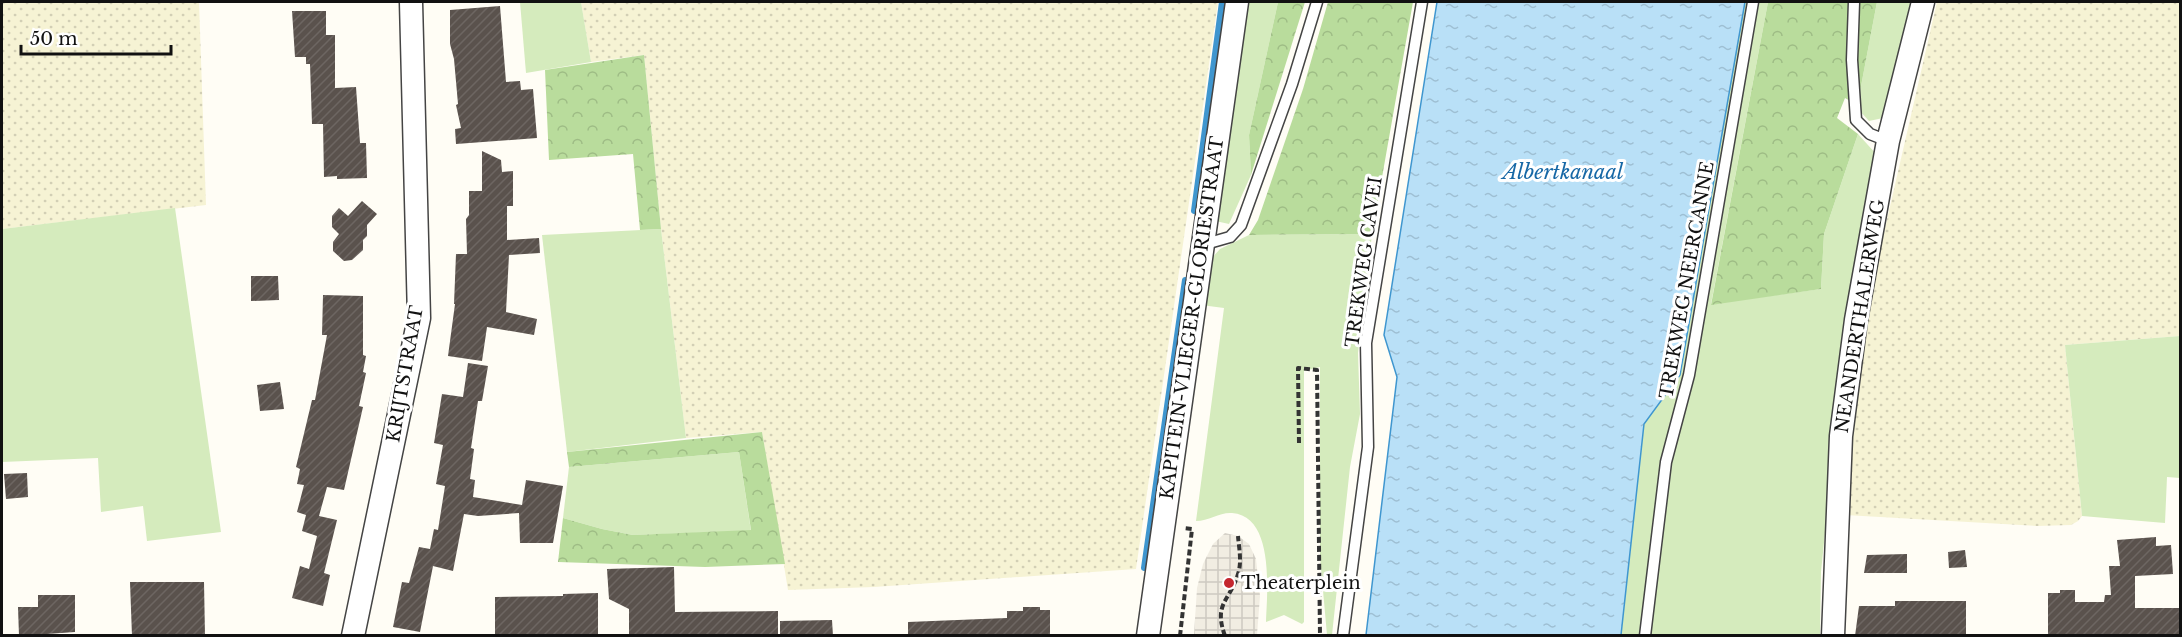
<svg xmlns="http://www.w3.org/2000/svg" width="2182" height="637" viewBox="0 0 2182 637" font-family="'Libre Baskerville',serif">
<defs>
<pattern id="farmland-dots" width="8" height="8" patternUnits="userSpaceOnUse" patternTransform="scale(1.5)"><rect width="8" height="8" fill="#f6f3d4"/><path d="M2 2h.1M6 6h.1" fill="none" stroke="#d2cfb5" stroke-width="1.8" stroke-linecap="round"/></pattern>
<pattern id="forest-crowns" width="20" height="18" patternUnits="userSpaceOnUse" patternTransform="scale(1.5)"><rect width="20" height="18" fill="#b9dc9c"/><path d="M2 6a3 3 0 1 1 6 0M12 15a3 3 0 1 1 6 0" fill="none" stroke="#9ebc85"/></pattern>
<pattern id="plaza-grid" width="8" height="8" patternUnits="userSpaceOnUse" patternTransform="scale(1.5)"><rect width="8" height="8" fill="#f1ede2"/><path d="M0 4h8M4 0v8" fill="none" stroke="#cecac1"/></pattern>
<pattern id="water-ripples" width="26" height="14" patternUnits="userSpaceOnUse" patternTransform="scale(1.5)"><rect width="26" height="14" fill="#b9e0f7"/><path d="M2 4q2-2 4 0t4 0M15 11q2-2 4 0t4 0" fill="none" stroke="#9ebfd3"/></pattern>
<pattern id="building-hatch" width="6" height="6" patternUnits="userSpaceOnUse" patternTransform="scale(1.5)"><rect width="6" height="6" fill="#5a524d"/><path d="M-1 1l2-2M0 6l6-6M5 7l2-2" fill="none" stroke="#6d6662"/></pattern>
</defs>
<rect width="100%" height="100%" fill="#fffdf5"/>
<g fill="url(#farmland-dots)">
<polygon points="2,2 199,2 206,205 2,229"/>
<polygon points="581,2 1218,2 1136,569 874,587 788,590 762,432 686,438 661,229 644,55 591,62"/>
<polygon points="1937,2 2180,2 2180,336 2065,345 2082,516 2078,521 2071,525 2037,526 1845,515 1863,324"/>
</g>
<g fill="#d5ebbd">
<polygon points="520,2 581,2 591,62 526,73"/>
<polygon points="1242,2 1278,2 1249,135 1251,175 1229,224 1211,220"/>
<polygon points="1745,2 1768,2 1711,304 1821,289 1824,234 1858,134 1877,155 1846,326 1821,572 1820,635 1621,636 1644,424 1680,375"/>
<polygon points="1877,2 1914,2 1883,118 1869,121 1860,111 1858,102"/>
<polygon points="175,208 221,532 147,541 143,506 101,512 98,458 2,462 2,229"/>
<polygon points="661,229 686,438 567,452 542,235"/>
<path d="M1372 234 1358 353 1360 414 1350 467 1332 635H1327L1320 557V367L1304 371V622L1302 624 1284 615 1266 622C1267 593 1275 516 1232 513 1220 512 1209 521 1196 521L1224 308 1201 305 1211 259 1220 249 1249 235Z"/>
<polygon points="2180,336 2180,478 2167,477 2165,523 2082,516 2065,345"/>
<polygon points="739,452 751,531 633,535 602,529 563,518 569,467"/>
</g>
<g fill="url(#forest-crowns)">
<polygon points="1278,2 1305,2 1251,175 1249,135"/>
<polygon points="1328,2 1413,2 1372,234 1249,235 1258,220 1303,89"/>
<polygon points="1768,2 1877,2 1858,102 1852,102 1845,98 1837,118 1858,134 1824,234 1821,289 1711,305"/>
<polygon points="644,55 661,229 640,230 633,154 549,160 545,70"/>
<polygon points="762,432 785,564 705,567 558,562 563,518 602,529 633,535 751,530 739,452 569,467 567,452"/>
</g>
<polygon fill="url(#plaza-grid)" points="1225,533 1238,536 1249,544 1256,559 1260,596 1257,635 1194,635 1197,588 1203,564 1213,544"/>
<polygon fill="url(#water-ripples)" stroke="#3f96cf" stroke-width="1.5" points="1437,2 1745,2 1680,375 1644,424 1621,635 1366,635 1397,377 1384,335"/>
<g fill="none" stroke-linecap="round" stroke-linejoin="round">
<g stroke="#3f96cf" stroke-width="6">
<polyline points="1194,211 1222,2"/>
<polyline points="1144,568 1185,280"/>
</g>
</g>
<g fill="url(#building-hatch)">
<polygon points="500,6 506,82 520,81 521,90 533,89 537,138 456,144 455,129 461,128 456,105 458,104 454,59 450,44 450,10"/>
<polygon points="292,11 326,11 326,35 335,35 335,88 356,87 360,143 366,143 367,178 337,179 337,176 324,177 323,124 312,124 310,64 306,64 306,57 295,57"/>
<polygon points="482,151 501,160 502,172 513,171 513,206 507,206 507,240 539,238 540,253 509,255 506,312 537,319 534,335 487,327 482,361 448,356 455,304 454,304 456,254 467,254 466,219 469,215 469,191 482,191"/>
<polygon points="362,201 377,214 367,225 367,236 363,240 363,250 352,260 344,261 333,251 333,242 339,234 332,227 332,216 339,208 348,216"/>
<polygon points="251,276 278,276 279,300 251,301"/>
<polygon points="323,295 363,296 363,355 366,356 363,372 366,373 359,406 363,407 344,490 327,487 319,516 337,520 324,573 330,575 323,606 292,598 300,566 309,569 317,536 302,531 306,515 297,512 304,485 297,484 300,469 296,467 312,400 315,400 327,335 322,335"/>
<polygon points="468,363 488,366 482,401 478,401 471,448 474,449 470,479 475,480 473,497 522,505 526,480 563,486 553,543 520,543 519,513 478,516 464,514 453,571 433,566 420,632 393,627 402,582 409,583 419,547 430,549 434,529 438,530 445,486 436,484 443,445 434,443 442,394 463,397"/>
<polygon points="280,382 284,409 260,411 257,385"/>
<polygon points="27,473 28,497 6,499 4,474"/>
<polygon points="2156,537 2156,546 2171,545 2173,574 2135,576 2135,608 2181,608 2181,636 2048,636 2048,593 2060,593 2060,590 2075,590 2075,602 2104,602 2105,595 2111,595 2109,566 2120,566 2117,540"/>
<polygon points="1965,550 1967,567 1949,568 1948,552"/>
<polygon points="1907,554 1907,573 1864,573 1867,555"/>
<polygon points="674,567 675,612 778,611 778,636 629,636 629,609 609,599 607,569"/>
<polygon points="130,582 204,582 205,636 132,636"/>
<polygon points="598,593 598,636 495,636 495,597 563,596 563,594"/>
<polygon points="38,595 75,595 75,632 19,636 18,607 38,607"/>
<polygon points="1895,601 1966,601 1966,636 1855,636 1859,606 1895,606"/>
<polygon points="1023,607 1040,607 1040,610 1050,610 1050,636 908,636 908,622 1007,618 1007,611 1023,611"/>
<polygon points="832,620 833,636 780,636 780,621"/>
</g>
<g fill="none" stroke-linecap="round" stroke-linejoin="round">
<defs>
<g id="service">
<polyline points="1854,2 1852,60 1856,120 1870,134 1888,141"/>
<polyline points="1202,245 1230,237 1241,225 1292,84 1317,2"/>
<polyline points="1343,636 1368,447 1366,343 1422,2"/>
<polyline points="1645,636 1666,462 1689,375 1753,2"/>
</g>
<g id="minor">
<polyline points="353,636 419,318 411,2"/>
<polyline points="1148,636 1237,2"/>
<polyline points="1833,636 1841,436 1856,320 1888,141 1923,2"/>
</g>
</defs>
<use href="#service" stroke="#444" stroke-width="13"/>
<use href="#minor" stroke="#444" stroke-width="25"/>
<g stroke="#333" stroke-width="4" stroke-dasharray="6 3" stroke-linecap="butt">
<polyline points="1299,443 1298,368 1317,370 1320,636"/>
<polyline points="1180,636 1192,529 1183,528"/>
<path d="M1225 636C1213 603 1230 601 1238 574 1242 562 1239 548 1238 536"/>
</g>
<use href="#service" stroke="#fff" stroke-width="10"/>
<use href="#minor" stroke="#fff" stroke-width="22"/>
</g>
<circle fill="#c4262e" stroke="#fff" stroke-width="2" cx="1229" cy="583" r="6"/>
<g text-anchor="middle" stroke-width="6" stroke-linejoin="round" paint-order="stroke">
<g font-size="18" fill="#111" stroke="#fff">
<text transform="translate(1364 262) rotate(-82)" y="6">TREKWEG CAVEI</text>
<text transform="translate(1687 280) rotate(-80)" y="6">TREKWEG NEERCANNE</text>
<text transform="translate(1860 316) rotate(-81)" y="6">NEANDERTHALERWEG</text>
<text transform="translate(1192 318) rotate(-82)" y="6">KAPITEIN-VLIEGER-GLORIESTRAAT</text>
<text transform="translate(405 374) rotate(-80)" y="6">KRIJTSTRAAT</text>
</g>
<g font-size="18" fill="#111" stroke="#fff" text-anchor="start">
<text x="1241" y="589">Theaterplein</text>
</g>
<g font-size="20" font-style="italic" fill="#1768a6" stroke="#fff">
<text x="1563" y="179">Albertkanaal</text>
</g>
</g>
<rect width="2182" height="637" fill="none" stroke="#111111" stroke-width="6"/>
<path d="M21 45v9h150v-9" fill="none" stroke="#111111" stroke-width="3"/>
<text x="30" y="45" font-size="18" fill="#111111" stroke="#ffffff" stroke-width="4.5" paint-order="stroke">50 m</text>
</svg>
